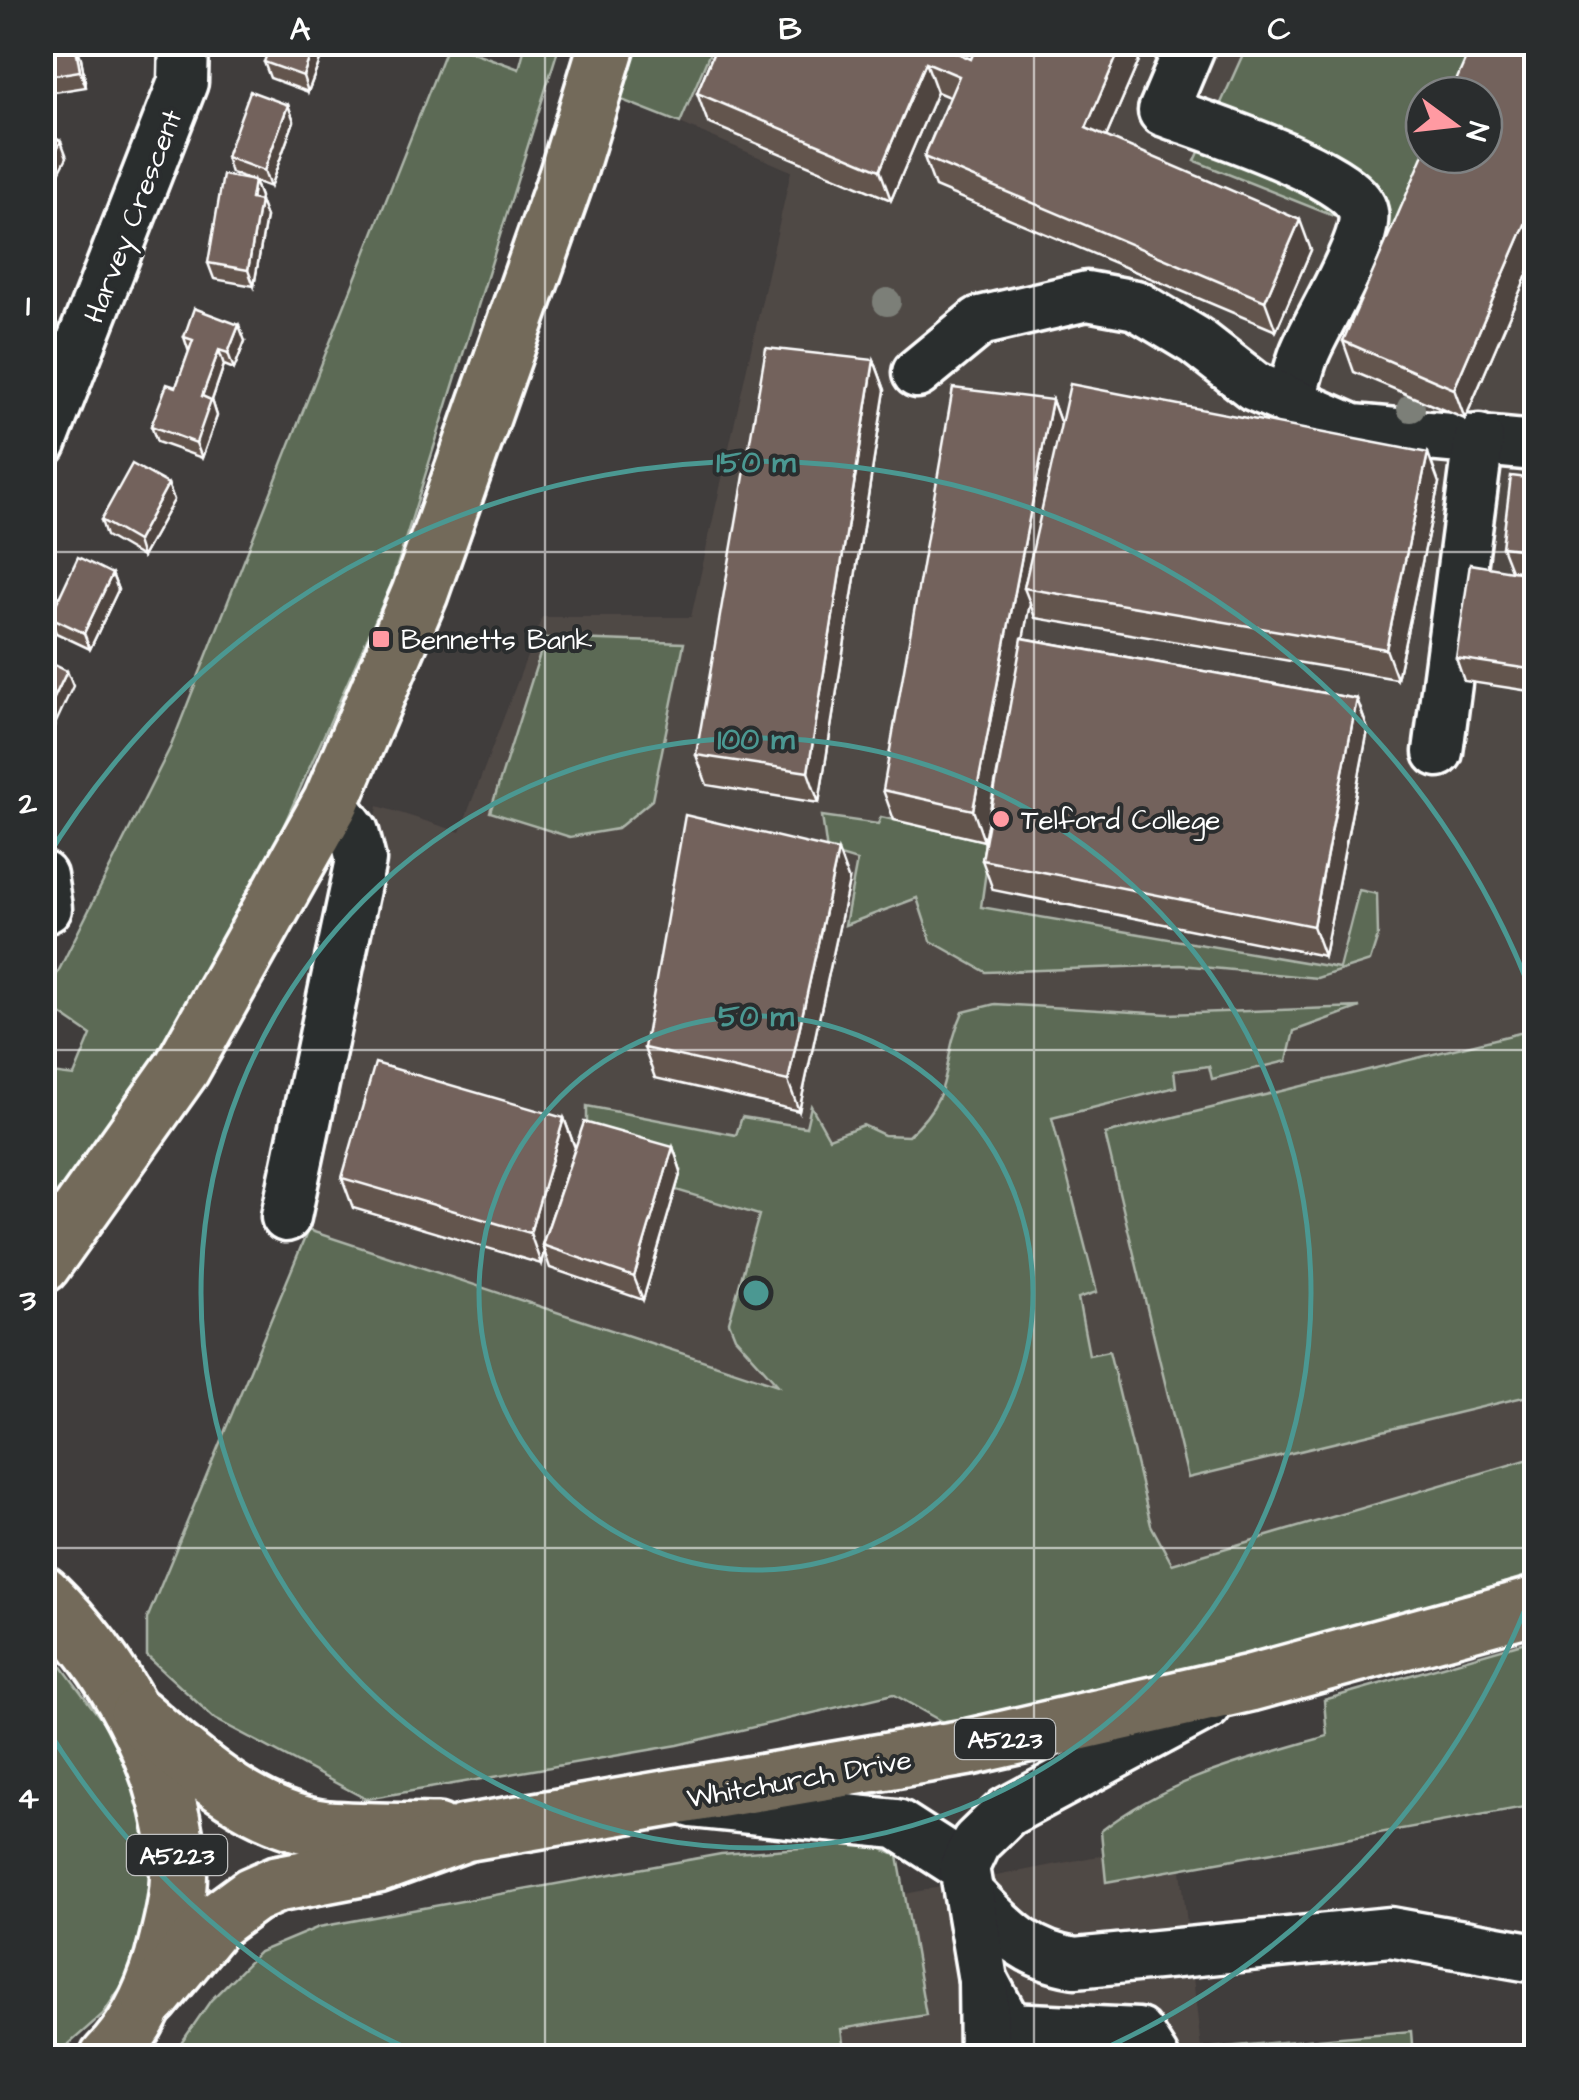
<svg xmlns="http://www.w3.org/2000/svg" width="1579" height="2100" viewBox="0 0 1579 2100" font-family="'Architects Daughter',sans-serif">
<rect width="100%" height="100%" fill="#403d3c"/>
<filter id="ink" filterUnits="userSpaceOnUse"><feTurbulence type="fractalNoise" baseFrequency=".01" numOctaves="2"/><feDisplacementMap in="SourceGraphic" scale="20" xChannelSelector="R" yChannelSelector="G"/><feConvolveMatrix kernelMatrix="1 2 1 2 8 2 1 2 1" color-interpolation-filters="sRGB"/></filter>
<g filter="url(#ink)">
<g fill="#4f4845" fill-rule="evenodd">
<path d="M714 43H1536V1457L1095 1587 780 1386 309 1230 378 806 460 832 542 617H691L791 171 680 123ZM1424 95H1484V155H1424Z"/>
<polygon points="1103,1855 1106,1882 1181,1870 1202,2057 845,2057 841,2029 926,2015 905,1894"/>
</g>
<g fill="#5b6b54" stroke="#adb5aa" stroke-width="2.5">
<polygon points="448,43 519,69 526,43 560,43 391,585 271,854 154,1058 43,1226 43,1072 74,1076 91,1035 43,1002 171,746"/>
<polygon points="621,43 714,43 680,123 604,93"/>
<polygon points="1248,43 1496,43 1474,95 1424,95 1424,155 1409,246 1195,161"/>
<polygon points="545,638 684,643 652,800 617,829 570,837 490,812"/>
<polygon points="822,816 878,824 881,817 990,842 981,907 1339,968 1359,890 1377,894 1378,936 1370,961 1317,978 1180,965 986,972 931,941 917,898 845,925 857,861 827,852"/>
<path d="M995 1004 1168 1014 1360 1007 1294 1031 1287 1061 1212 1079 1209 1066 1174 1071 1176 1087 1052 1118 1097 1292 1078 1298 1089 1355 1109 1351 1151 1525 1172 1564 1536 1457V1573L1305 1645 953 1728 893 1694 678 1745 366 1799 215 1719 147 1656V1619L308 1230 778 1385 735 1337 729 1322 759 1215 676 1190 681 1170 587 1125V1106L736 1135 742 1117 806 1127 811 1106 829 1138 863 1125 884 1135 908 1136C959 1090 938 1066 963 1012Z"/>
<polygon points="1536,1029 1536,1394 1188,1478 1105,1134"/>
<path d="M1536 1639V1805L1106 1882 1101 1831C1169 1778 1246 1760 1327 1736L1324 1700Z"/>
<polygon points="54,1656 130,1758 151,1834 153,1895 134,1967 103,2014 53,2058 42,2057 42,1666"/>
<polygon points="869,1843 898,1856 926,2015 841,2029 845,2057 171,2058 211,2000 259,1952 319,1927 721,1854"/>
<polygon points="1411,2031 1413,2057 1202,2058 1200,2049"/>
</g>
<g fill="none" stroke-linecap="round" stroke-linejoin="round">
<defs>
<g id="minor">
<path d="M1192 42 1163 111C1202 126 1355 173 1363 212 1369 241 1317 322 1305 352 1298 369 1295 386 1290 403"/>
<polyline points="917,373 980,321 1087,296 1136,305 1196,341 1254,386 1353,429 1536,446"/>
<polyline points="42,443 183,82 184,42"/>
<polyline points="1438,752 1479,439"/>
<polyline points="42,876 47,908"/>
<polyline points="286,1217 361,860 354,832 331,802"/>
<polyline points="692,1803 897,1824 964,1867"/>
<path d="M969 1894C1005 1930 1023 1954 1075 1963L1390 1932 1536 1958"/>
<polyline points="983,1980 1008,2027 1138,2033 1154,2058"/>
<polyline points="984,2058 983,1980 964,1867 976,1842 1007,1812 1207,1705"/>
</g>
<g id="major">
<polyline points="42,1265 182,1068 331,802 420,593 567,176 608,42"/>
<path d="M42 1593C113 1662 169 1761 178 1861 181 1893 171 1928 163 1959 152 1996 136 2030 108 2058"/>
<path d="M138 1716C192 1763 253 1821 328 1829 364 1832 401 1831 437 1832"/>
<polyline points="151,1999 214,1923 252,1895 277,1884 377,1865 465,1833 970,1747 1250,1683 1536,1605"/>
</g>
</defs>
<use href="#minor" stroke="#fff" stroke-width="55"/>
<use href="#major" stroke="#fff" stroke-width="62"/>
<use href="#minor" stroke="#2a2d2e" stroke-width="48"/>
<use href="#major" stroke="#736b5a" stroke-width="55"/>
</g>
<g fill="#7c7f78">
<circle cx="887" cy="302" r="14"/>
<circle cx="1411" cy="408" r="14"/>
</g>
<g fill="#63544e" stroke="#fff" stroke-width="2.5">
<polygon points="42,42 75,42 81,58 86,87 48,93 42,78"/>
<polygon points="327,42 308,92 270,78 264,62"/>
<polygon points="718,42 971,59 978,42 1147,42 1106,137 1311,250 1276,331 935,187 924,157 949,97 937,92 891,200 708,123 697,93"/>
<polygon points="1536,42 1536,254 1465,419 1354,372 1343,341"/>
<polygon points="288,105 294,121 270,187 254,181 260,197 259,200 266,217 254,286 214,279 208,263 253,180 231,173 226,157"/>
<polygon points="184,337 245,341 234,369 224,365 212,400 217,416 202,458 157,442 151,426 176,387 189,352"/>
<polygon points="874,360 885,390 819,803 707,785 696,755"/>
<polygon points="1052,400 1061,425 1439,483 1397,679 1035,618 1030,603 1023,638 1357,699 1368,730 1324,956 993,890 982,860 1011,703 984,841 894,820 883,790"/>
<polygon points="1536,479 1536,573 1511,570 1502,547"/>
<polygon points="168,484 174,500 142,557 106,536 101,520"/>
<polygon points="112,574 118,590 90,649 56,633 50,617"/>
<polygon points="1536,575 1536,692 1464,681 1456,658"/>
<polygon points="849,881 799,1111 655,1078 644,1048"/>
<polygon points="564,1118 575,1148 673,1147 681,1171 643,1300 550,1268 544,1251 541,1264 353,1208 342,1178"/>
</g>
<g fill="#504540" stroke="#fff" stroke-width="2.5">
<polygon points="75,42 81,58 86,87 80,71"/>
<polygon points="315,42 327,42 308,92 303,76"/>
<polygon points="1123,42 1147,42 1097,158 1086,128"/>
<polygon points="926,62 937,92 891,200 880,170"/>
<polygon points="288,105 294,121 270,187 264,171"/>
<polygon points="61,141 67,157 42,205 42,177"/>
<polygon points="254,181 260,197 257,215 251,199"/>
<polygon points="1536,199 1536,254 1465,419 1454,389"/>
<polygon points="260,201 266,217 254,286 248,270"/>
<polygon points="1300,220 1311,250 1276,331 1265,301"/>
<polygon points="239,325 245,341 234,369 228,353"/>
<polygon points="219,350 224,365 212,400 217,416 202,458 196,443 202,396"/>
<polygon points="874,360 885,390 819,803 808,772"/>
<polygon points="1052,400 1063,430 1024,588 1030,603 984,841 973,810"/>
<polygon points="1428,453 1439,483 1397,679 1386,649"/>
<polygon points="168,484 174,500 142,557 137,541"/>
<polygon points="112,574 118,590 90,649 84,633"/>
<polygon points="67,671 73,686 45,746 42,739 42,723"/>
<polygon points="1357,699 1368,730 1324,956 1313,926"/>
<polygon points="838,851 849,881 799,1111 788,1081"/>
<polygon points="564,1118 575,1148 542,1245 544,1251 541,1264 530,1233"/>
<polygon points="673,1147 681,1171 643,1300 634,1277"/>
</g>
<g fill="#73625b" stroke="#fff" stroke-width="2.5">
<polygon points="42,42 75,42 80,71 42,77"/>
<polygon points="271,42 315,42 303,76 264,62"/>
<polygon points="718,42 933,42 971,59 978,42 1123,42 1086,128 1300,220 1265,301 924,157 959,76 926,62 880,170 697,93"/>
<polygon points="1473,42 1536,42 1536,199 1454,389 1343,341 1424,154 1484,155 1484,95 1450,95"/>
<polygon points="250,91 288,105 264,171 226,157"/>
<polygon points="42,131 61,141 42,177"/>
<polygon points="223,175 254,181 251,199 260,201 248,270 208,263"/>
<polygon points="194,308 239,325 228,353 219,350 202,396 211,400 196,443 151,426 167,384 176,387 193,340 184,337"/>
<polygon points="766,348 874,360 808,772 696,755"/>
<polygon points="1070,384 1428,453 1386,649 1024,588"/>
<polygon points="953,388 1052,400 973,810 883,790"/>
<polygon points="132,464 168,484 137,541 101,520"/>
<polygon points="1511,476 1536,479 1536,551 1502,547"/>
<polygon points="78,557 112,574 84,633 50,617"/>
<polygon points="1470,564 1536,575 1536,670 1456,658"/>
<polygon points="1022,638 1357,699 1313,926 982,860"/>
<polygon points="42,659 67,671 42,723"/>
<polygon points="685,815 838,851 788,1081 644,1048"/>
<polygon points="375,1063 564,1118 530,1233 342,1178"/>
<polygon points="584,1122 673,1147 634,1277 542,1245"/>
</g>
</g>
<path fill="none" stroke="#fff" stroke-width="2.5" stroke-opacity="0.55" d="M545 42V2058M1034 42V2058M42 552H1536M42 1050H1536M42 1548H1536"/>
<g fill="none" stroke="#4b9892" stroke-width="5">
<circle cx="756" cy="1293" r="277"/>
<circle cx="756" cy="1293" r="555"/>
<path d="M1535 1584A832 832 0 0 1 1088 2056M424 2056A832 832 0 0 1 43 1722M43 864A832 832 0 0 1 1535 1002"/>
</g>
<g fill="#ff9aa2" stroke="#2a2d2e" stroke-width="4">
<rect x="371" y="629" width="20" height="20" rx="5"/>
<circle cx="1001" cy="819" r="10"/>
</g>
<g text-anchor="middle" stroke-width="8" stroke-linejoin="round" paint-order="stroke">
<g fill="#2a2d2e" stroke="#bfc0c0" stroke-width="2.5">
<rect x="955" y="1719" width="100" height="40" rx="8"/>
<rect x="127" y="1835" width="100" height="40" rx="8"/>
</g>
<g font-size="25" font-weight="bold" fill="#fff">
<text x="1005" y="1748">A5223</text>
<text x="177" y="1864">A5223</text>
</g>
<g font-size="28" fill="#fff" stroke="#2a2d2e">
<text transform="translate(132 216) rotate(-69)" y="10">Harvey Crescent</text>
<text transform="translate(799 1778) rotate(-10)" y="10">Whitchurch Drive</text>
</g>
<g font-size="28" fill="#fff" stroke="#2a2d2e" text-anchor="start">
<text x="401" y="649">Bennetts Bank</text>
<text x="1021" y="829">Telford College</text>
</g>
</g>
<circle cx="756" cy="1293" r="15" fill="#4b9892" stroke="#2a2d2e" stroke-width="5"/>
<g font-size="30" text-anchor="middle" font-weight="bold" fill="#4b9892" stroke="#2a2d2e" stroke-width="8" stroke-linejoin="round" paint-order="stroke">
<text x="756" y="472">150 m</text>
<text x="756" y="749">100 m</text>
<text x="756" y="1026">50 m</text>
</g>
<rect width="1579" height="2100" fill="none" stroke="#2a2d2e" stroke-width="110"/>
<g transform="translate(1454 125) rotate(105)"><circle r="48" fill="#2a2d2e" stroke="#7f8182" stroke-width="2.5"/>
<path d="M0-8L18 38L0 25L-18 38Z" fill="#ff9aa2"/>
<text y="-15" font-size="28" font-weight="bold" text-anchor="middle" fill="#ffffff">N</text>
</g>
<rect x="55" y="55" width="1469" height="1990" fill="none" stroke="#fff" stroke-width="4"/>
<g font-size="32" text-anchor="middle" font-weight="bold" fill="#fff">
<text x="300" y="39">A</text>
<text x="790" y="39">B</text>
<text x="1279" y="39">C</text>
<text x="28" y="315">1</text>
<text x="28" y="813">2</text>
<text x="28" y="1310">3</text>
<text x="28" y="1808">4</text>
</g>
</svg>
